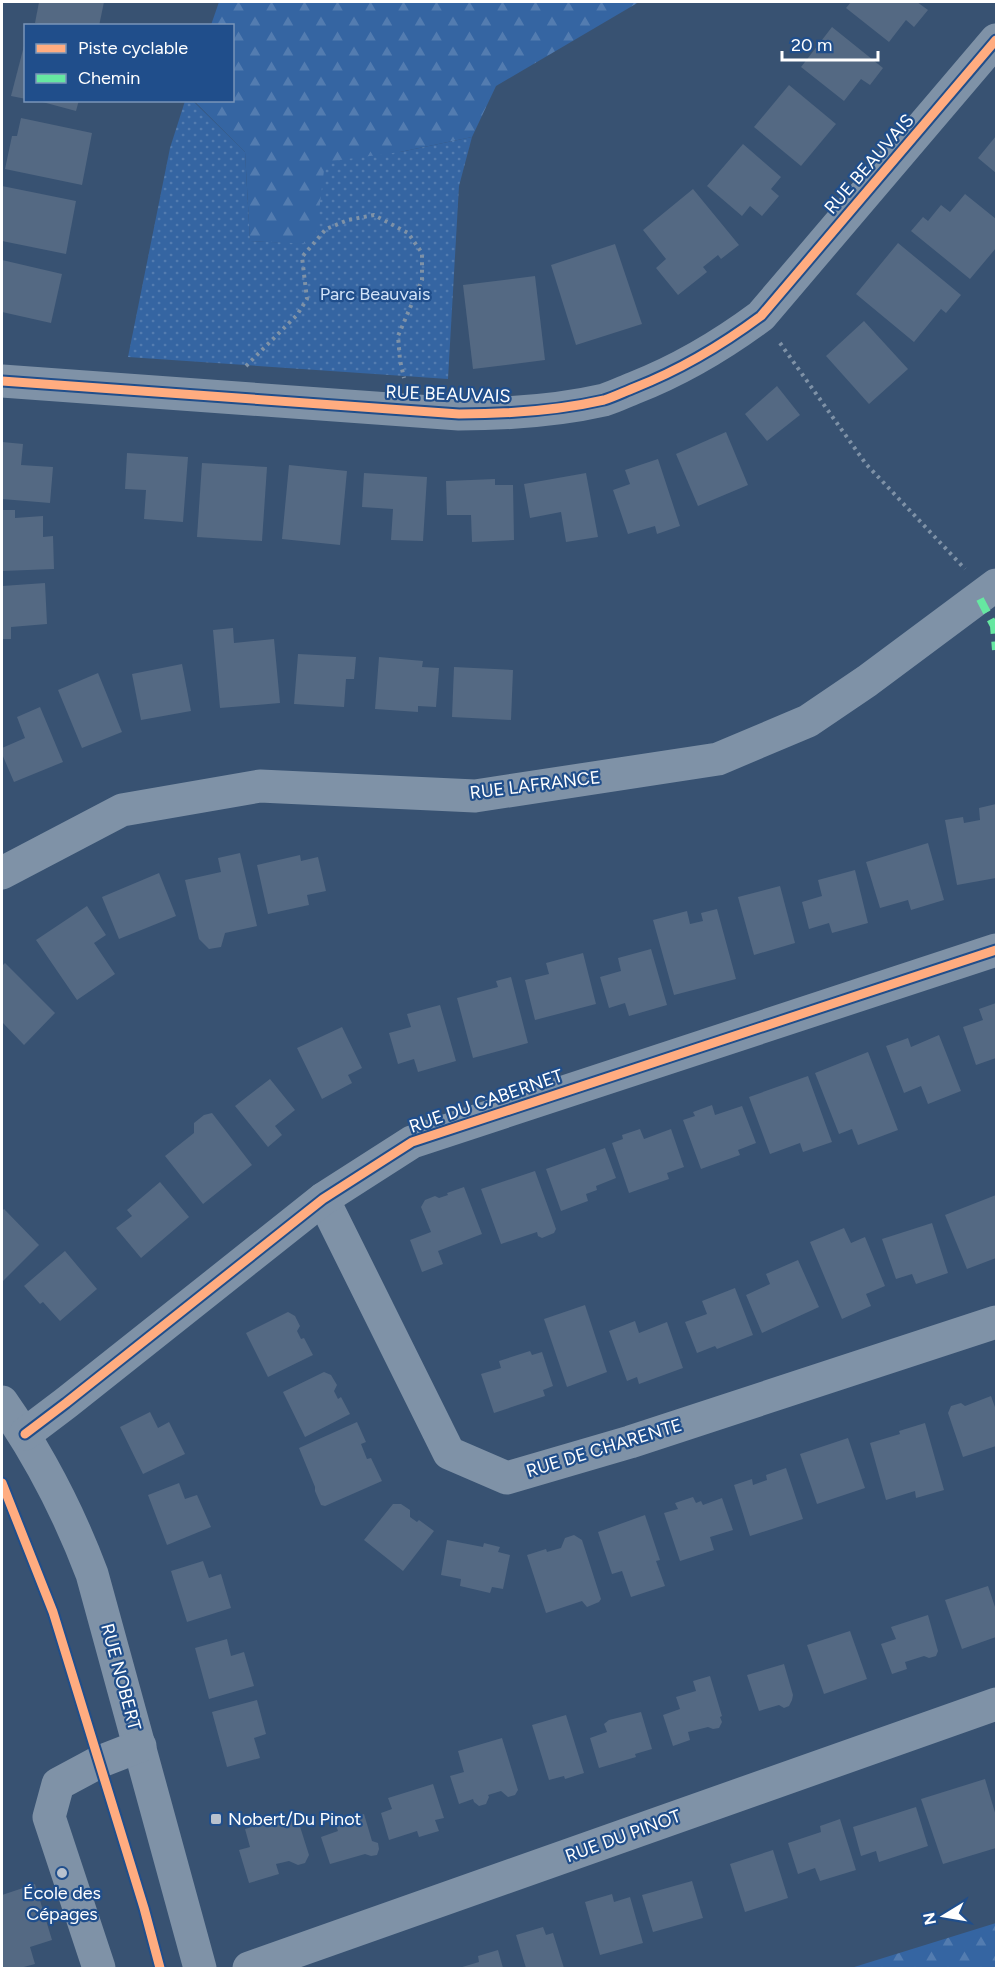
<svg xmlns="http://www.w3.org/2000/svg" width="998" height="1970" viewBox="0 0 998 1970" font-family="Figtree,sans-serif">
<defs>
<pattern id="forest-firs" width="22" height="20" patternUnits="userSpaceOnUse" patternTransform="scale(1.5)"><rect width="22" height="20" fill="#3565a2"/><path d="M5 1l3.5 6h-7zM16 11l3.5 6h-7z" fill="#537cb0"/></pattern>
<pattern id="park-dots" width="8" height="8" patternUnits="userSpaceOnUse" patternTransform="scale(1.5)"><rect width="8" height="8" fill="#3565a2"/><path d="M2 2h.1M6 6h.1" fill="none" stroke="#537cb0" stroke-width="1.8" stroke-linecap="round"/></pattern>
</defs>
<rect width="100%" height="100%" fill="#385272"/>
<g fill="url(#forest-firs)">
<polygon points="219,2 639,2 496,86 472,137 400,152 315,245 250,241 245,152 194,101 232,100 232,26 211,25"/>
<polygon points="996,1923 996,1968 851,1968"/>
</g>
<polygon fill="url(#park-dots)" points="185,101 193,101 245,152 250,241 315,244 325,162 400,152 472,137 459,186 448,379 128,357 170,148"/>
<g fill="#546983">
<polygon points="39,2 104,2 99,26 47,26 35,23"/>
<polygon points="851,2 917,2 928,10 914,27 906,20 889,42 846,8"/>
<polygon points="832,27 883,68 870,85 861,79 844,101 801,67"/>
<polygon points="25,42 26,42 26,99 11,96"/>
<polygon points="789,85 836,124 801,166 754,127"/>
<polygon points="35,100 79,100 76,111"/>
<polygon points="21,118 92,133 82,185 5,169 12,136 17,136"/>
<polygon points="996,136 996,173 978,158"/>
<polygon points="743,144 781,177 771,189 779,196 762,216 750,206 742,216 707,186"/>
<polygon points="2,186 76,201 66,254 2,241"/>
<polygon points="693,189 739,245 721,259 718,255 703,267 707,272 678,295 656,268 666,259 643,230"/>
<polygon points="965,194 996,219 996,248 970,279 911,231 923,217 928,221 941,205 950,212"/>
<polygon points="898,243 961,295 946,313 941,309 914,342 856,294"/>
<polygon points="615,244 642,324 576,345 551,265"/>
<polygon points="2,260 62,274 51,323 2,312"/>
<polygon points="535,276 545,360 473,369 463,285"/>
<polygon points="864,321 908,369 869,404 826,356"/>
<polygon points="777,386 800,415 767,441 745,414"/>
<polygon points="726,432 748,485 698,506 676,454"/>
<polygon points="2,442 23,444 21,465 53,467 50,503 2,499"/>
<polygon points="127,453 188,457 183,522 144,519 146,490 125,489"/>
<polygon points="658,459 680,526 657,534 655,526 628,534 613,490 630,484 625,470"/>
<polygon points="202,463 267,467 262,541 197,537"/>
<polygon points="289,465 347,471 340,545 282,539"/>
<polygon points="364,473 427,477 423,541 391,540 393,509 362,507"/>
<polygon points="586,473 598,537 566,542 561,512 530,518 524,484"/>
<polygon points="495,479 495,485 513,485 514,540 472,542 471,515 447,515 446,481"/>
<polygon points="2,510 15,510 15,518 43,516 43,537 53,536 54,569 2,571"/>
<polygon points="45,583 47,624 11,627 11,639 2,639 2,586"/>
<polygon points="233,628 234,643 274,639 280,703 220,708 213,630"/>
<polygon points="298,654 356,657 354,679 346,679 344,707 294,704"/>
<polygon points="379,657 423,661 422,667 439,668 436,707 418,706 418,712 375,709"/>
<polygon points="182,664 191,711 141,720 132,674"/>
<polygon points="454,667 513,670 511,720 452,717"/>
<polygon points="98,673 122,732 82,748 58,690"/>
<polygon points="40,707 63,762 14,782 2,754 2,748 25,738 17,717"/>
<polygon points="996,804 996,878 957,885 945,820 963,817 964,823 980,820 979,808"/>
<polygon points="928,843 944,900 911,910 908,900 880,908 866,862"/>
<polygon points="240,853 257,926 225,933 221,947 209,949 199,939 185,880 221,872 218,858"/>
<polygon points="300,855 301,861 318,857 326,891 307,895 309,905 268,914 257,865"/>
<polygon points="855,870 868,923 832,933 829,923 809,929 802,902 822,896 818,880"/>
<polygon points="159,873 176,916 119,939 102,897"/>
<polygon points="780,886 795,943 754,955 738,897"/>
<polygon points="87,906 106,935 94,943 115,974 77,1000 36,940"/>
<polygon points="717,909 736,979 674,995 653,920 687,911 690,924 703,921 701,913"/>
<polygon points="651,949 667,1005 629,1016 625,1003 609,1008 600,977 621,971 618,958"/>
<polygon points="583,953 596,1004 535,1020 525,980 549,974 546,963"/>
<polygon points="5,963 55,1013 24,1045 2,1022 2,966"/>
<polygon points="511,977 528,1043 473,1058 457,998 498,987 496,981"/>
<polygon points="996,1003 996,1058 976,1065 963,1027 983,1020 979,1009"/>
<polygon points="440,1005 456,1061 418,1072 414,1059 398,1064 389,1033 411,1027 407,1014"/>
<polygon points="342,1027 362,1068 348,1075 352,1083 322,1099 297,1048"/>
<polygon points="939,1035 961,1091 928,1104 921,1086 904,1093 886,1046 908,1038 911,1047"/>
<polygon points="868,1052 898,1130 858,1145 852,1129 839,1134 815,1073"/>
<polygon points="808,1076 832,1142 803,1152 800,1143 770,1154 749,1097"/>
<polygon points="270,1079 295,1110 275,1126 282,1135 268,1147 235,1106"/>
<polygon points="712,1105 715,1115 742,1106 756,1143 738,1150 740,1155 701,1169 683,1120 695,1116 693,1112"/>
<polygon points="212,1113 252,1165 203,1204 165,1156 194,1133 194,1123 204,1115"/>
<polygon points="640,1129 644,1139 671,1129 684,1167 667,1173 669,1179 629,1193 612,1143 623,1139 622,1135"/>
<polygon points="605,1148 616,1178 596,1186 597,1190 586,1194 588,1201 561,1211 546,1169"/>
<polygon points="535,1171 556,1229 554,1233 542,1238 538,1236 537,1232 501,1244 481,1189"/>
<polygon points="160,1182 189,1217 141,1258 116,1228 132,1216 127,1210"/>
<polygon points="464,1187 482,1234 438,1251 443,1264 422,1272 410,1240 431,1232 421,1207 425,1200 435,1196 439,1198 448,1195 447,1193"/>
<polygon points="996,1195 996,1258 967,1269 945,1215"/>
<polygon points="4,1209 39,1245 2,1282 2,1211"/>
<polygon points="932,1223 948,1273 916,1284 912,1274 896,1279 882,1239"/>
<polygon points="844,1228 851,1243 865,1237 885,1286 866,1294 871,1306 842,1319 810,1242"/>
<polygon points="65,1251 97,1289 60,1321 43,1302 40,1304 24,1286"/>
<polygon points="798,1260 819,1307 762,1333 746,1295 770,1284 766,1274"/>
<polygon points="735,1288 753,1335 717,1349 715,1346 697,1353 685,1322 707,1314 702,1301"/>
<polygon points="585,1305 607,1372 567,1387 544,1319"/>
<polygon points="288,1312 295,1316 300,1326 297,1331 301,1339 304,1338 313,1355 268,1377 246,1333"/>
<polygon points="635,1321 639,1333 667,1322 683,1368 639,1384 637,1377 627,1381 609,1331"/>
<polygon points="530,1351 532,1355 542,1352 553,1386 543,1390 545,1396 494,1413 481,1374 501,1368 499,1361"/>
<polygon points="324,1372 331,1375 337,1385 334,1391 338,1399 341,1397 350,1414 305,1437 283,1392"/>
<polygon points="991,1396 996,1410 996,1446 963,1457 948,1413 951,1406 961,1403 965,1406"/>
<polygon points="150,1412 158,1428 169,1422 185,1454 143,1474 120,1427"/>
<polygon points="357,1422 366,1442 361,1444 367,1459 371,1458 382,1481 325,1506 321,1505 315,1491 315,1487 299,1448"/>
<polygon points="925,1423 944,1490 916,1498 915,1491 886,1500 870,1443 900,1434 899,1431"/>
<polygon points="848,1438 865,1488 817,1504 800,1454"/>
<polygon points="786,1468 803,1519 750,1536 734,1485 752,1479 753,1485 767,1480 766,1475"/>
<polygon points="179,1483 185,1499 197,1495 211,1527 167,1545 148,1495"/>
<polygon points="693,1497 696,1503 701,1501 703,1505 722,1498 733,1530 710,1537 714,1550 680,1561 664,1513 678,1509 675,1503"/>
<polygon points="393,1504 401,1504 410,1510 410,1517 417,1522 419,1520 434,1531 403,1571 364,1540"/>
<polygon points="645,1515 660,1560 656,1561 665,1586 631,1597 622,1571 612,1574 598,1532"/>
<polygon points="574,1535 582,1540 601,1599 599,1602 587,1607 582,1601 546,1613 527,1555 546,1549 547,1552 561,1548 565,1538"/>
<polygon points="447,1540 483,1547 484,1543 500,1547 498,1552 510,1555 503,1589 492,1587 490,1593 460,1586 461,1579 441,1575"/>
<polygon points="203,1561 209,1578 221,1574 231,1608 187,1622 171,1571"/>
<polygon points="988,1586 996,1610 996,1637 962,1649 945,1600"/>
<polygon points="928,1615 938,1651 936,1656 929,1658 924,1656 905,1662 907,1669 892,1674 881,1644 896,1639 891,1627"/>
<polygon points="850,1631 867,1679 824,1694 807,1645"/>
<polygon points="227,1639 231,1656 244,1652 254,1686 209,1699 195,1648"/>
<polygon points="784,1664 793,1695 792,1700 789,1706 784,1708 779,1705 759,1711 747,1675"/>
<polygon points="710,1676 722,1716 720,1717 722,1722 719,1728 713,1729 708,1727 688,1732 690,1740 673,1746 663,1715 680,1709 676,1697 696,1691 693,1681"/>
<polygon points="257,1700 266,1734 254,1738 260,1758 227,1767 212,1712"/>
<polygon points="641,1712 652,1749 635,1754 636,1757 599,1768 590,1738 607,1732 604,1724 609,1720"/>
<polygon points="566,1715 584,1773 565,1779 564,1776 549,1780 532,1725"/>
<polygon points="502,1738 518,1790 515,1795 508,1797 501,1791 488,1795 489,1797 486,1804 479,1806 474,1802 473,1799 459,1804 450,1776 464,1772 458,1751"/>
<polygon points="985,1779 996,1816 996,1848 943,1864 921,1799"/>
<polygon points="433,1784 444,1818 435,1820 439,1831 419,1837 417,1831 389,1840 381,1813 392,1809 388,1798"/>
<polygon points="916,1807 928,1846 879,1862 876,1851 861,1856 853,1827"/>
<polygon points="296,1814 309,1855 305,1863 298,1865 289,1861 276,1864 279,1874 249,1883 239,1850 250,1847 245,1829"/>
<polygon points="364,1814 372,1841 378,1843 379,1849 377,1855 371,1856 365,1854 330,1864 321,1837 338,1831 335,1823"/>
<polygon points="840,1819 856,1870 820,1881 815,1868 798,1874 788,1843 821,1832 820,1826"/>
<polygon points="773,1850 788,1898 745,1912 730,1864"/>
<polygon points="692,1881 703,1918 653,1932 642,1895"/>
<polygon points="35,1884 52,1940 30,1947 35,1964 20,1968 2,1968 2,1895"/>
<polygon points="612,1894 614,1902 630,1897 643,1943 600,1955 585,1902"/>
<polygon points="543,1927 546,1935 553,1933 564,1968 526,1968 516,1935"/>
<polygon points="498,1950 503,1968 459,1968 479,1962 478,1956"/>
</g>
<g fill="none" stroke-linecap="round" stroke-linejoin="round">
<g stroke="#7f92a7" stroke-width="4" stroke-dasharray="3 4.5" stroke-linecap="butt">
<polyline points="780,343 866,464 965,569"/>
<polyline points="246,366 297,315 307,299 302,257 326,229 348,220 374,215 408,233 422,253 422,280 398,336 400,360 404,378"/>
<polyline points="157,1968 160,1967"/>
</g>
<g stroke="#7f92a7" stroke-width="33">
<path d="M2 381 459 414C508 414 556 411 604 400 614 397 624 392 634 388 680 370 722 345 761 316L996 40"/>
<polyline points="2,873 122,810 260,786 475,796 718,759 808,721 867,681 996,585"/>
<polyline points="323,1199 449,1453 507,1478 630,1442 996,1322"/>
<path d="M2 1402C39 1455 69 1513 92 1574L200 1968"/>
<polyline points="25,1434 66,1403 323,1199 412,1142 996,950"/>
<polyline points="99,1968 49,1817 58,1784 99,1762 140,1746"/>
<polyline points="249,1968 996,1704"/>
</g>
<polyline stroke="#66e7a1" stroke-width="8" stroke-dasharray="15 8" stroke-linecap="butt" points="980,599 994,626 996,650"/>
<defs>
<g id="cycleway">
<path d="M2 381 459 414C508 414 556 411 604 400 614 397 624 392 634 388 680 370 722 345 761 316L996 40"/>
<polyline points="25,1434 66,1403 323,1199 412,1142 996,950"/>
<polyline points="2,1483 53,1612 144,1908 160,1968"/>
</g>
</defs>
<use href="#cycleway" stroke="#204e8b" stroke-width="13"/>
<use href="#cycleway" stroke="#ffac80" stroke-width="9"/>
</g>
<g fill="#b9c2ce" stroke="#204e8b" stroke-width="2">
<rect x="210" y="1813" width="12" height="12" rx="3"/>
<circle cx="62" cy="1873" r="6"/>
</g>
<g text-anchor="middle" stroke-width="4.5" stroke-linejoin="round" paint-order="stroke">
<g font-size="18" fill="#fff" stroke="#204e8b">
<text transform="translate(869 164) rotate(-49)" y="6">RUE BEAUVAIS</text>
<text transform="translate(448 394) rotate(2)" y="6">RUE BEAUVAIS</text>
<text transform="translate(535 785) rotate(-7)" y="6">RUE LAFRANCE</text>
<text transform="translate(486 1101) rotate(-19)" y="6">RUE DU CABERNET</text>
<text transform="translate(604 1448) rotate(-17)" y="6">RUE DE CHARENTE</text>
<text transform="translate(121 1677) rotate(75)" y="6">RUE NOBERT</text>
<text transform="translate(623 1836) rotate(-20)" y="6">RUE DU PINOT</text>
</g>
<g font-size="18" fill="#d2e3f8" stroke="#204e8b">
<text x="375" y="300">Parc Beauvais</text>
</g>
<g font-size="18" fill="#fff" stroke="#204e8b" text-anchor="start">
<text x="228" y="1825">Nobert/Du Pinot</text>
<text x="62" y="1899" text-anchor="middle">École des<tspan x="62" dy="21">Cépages</tspan></text>
</g>
</g>
<rect width="998" height="1970" fill="none" stroke="#ffffff" stroke-width="6"/>
<rect x="24" y="24" width="210" height="78" fill="#204e8b" stroke="#7995b9" stroke-width="1.5"/>
<rect x="36" y="44" width="30" height="9" fill="#ffac80" stroke="#7995b9" stroke-width="1.5"/>
<text x="78" y="54" font-size="18" fill="#ffffff">Piste cyclable</text>
<rect x="36" y="74" width="30" height="9" fill="#66e7a1" stroke="#7995b9" stroke-width="1.5"/>
<text x="78" y="84" font-size="18" fill="#ffffff">Chemin</text>
<g transform="translate(944 1916) rotate(259)" stroke="#204e8b" stroke-width="4.5" paint-order="stroke">
<path d="M0-4.5L10 22L0 15L-10 22Z" fill="#ffffff"/>
<text y="-9" font-size="16" font-weight="bold" text-anchor="middle" fill="#ffffff">N</text>
</g>
<path d="M782 51v9h96v-9" fill="none" stroke="#ffffff" stroke-width="3"/>
<text x="791" y="51" font-size="18" fill="#ffffff" stroke="#204e8b" stroke-width="4.5" paint-order="stroke">20 m</text>
</svg>
